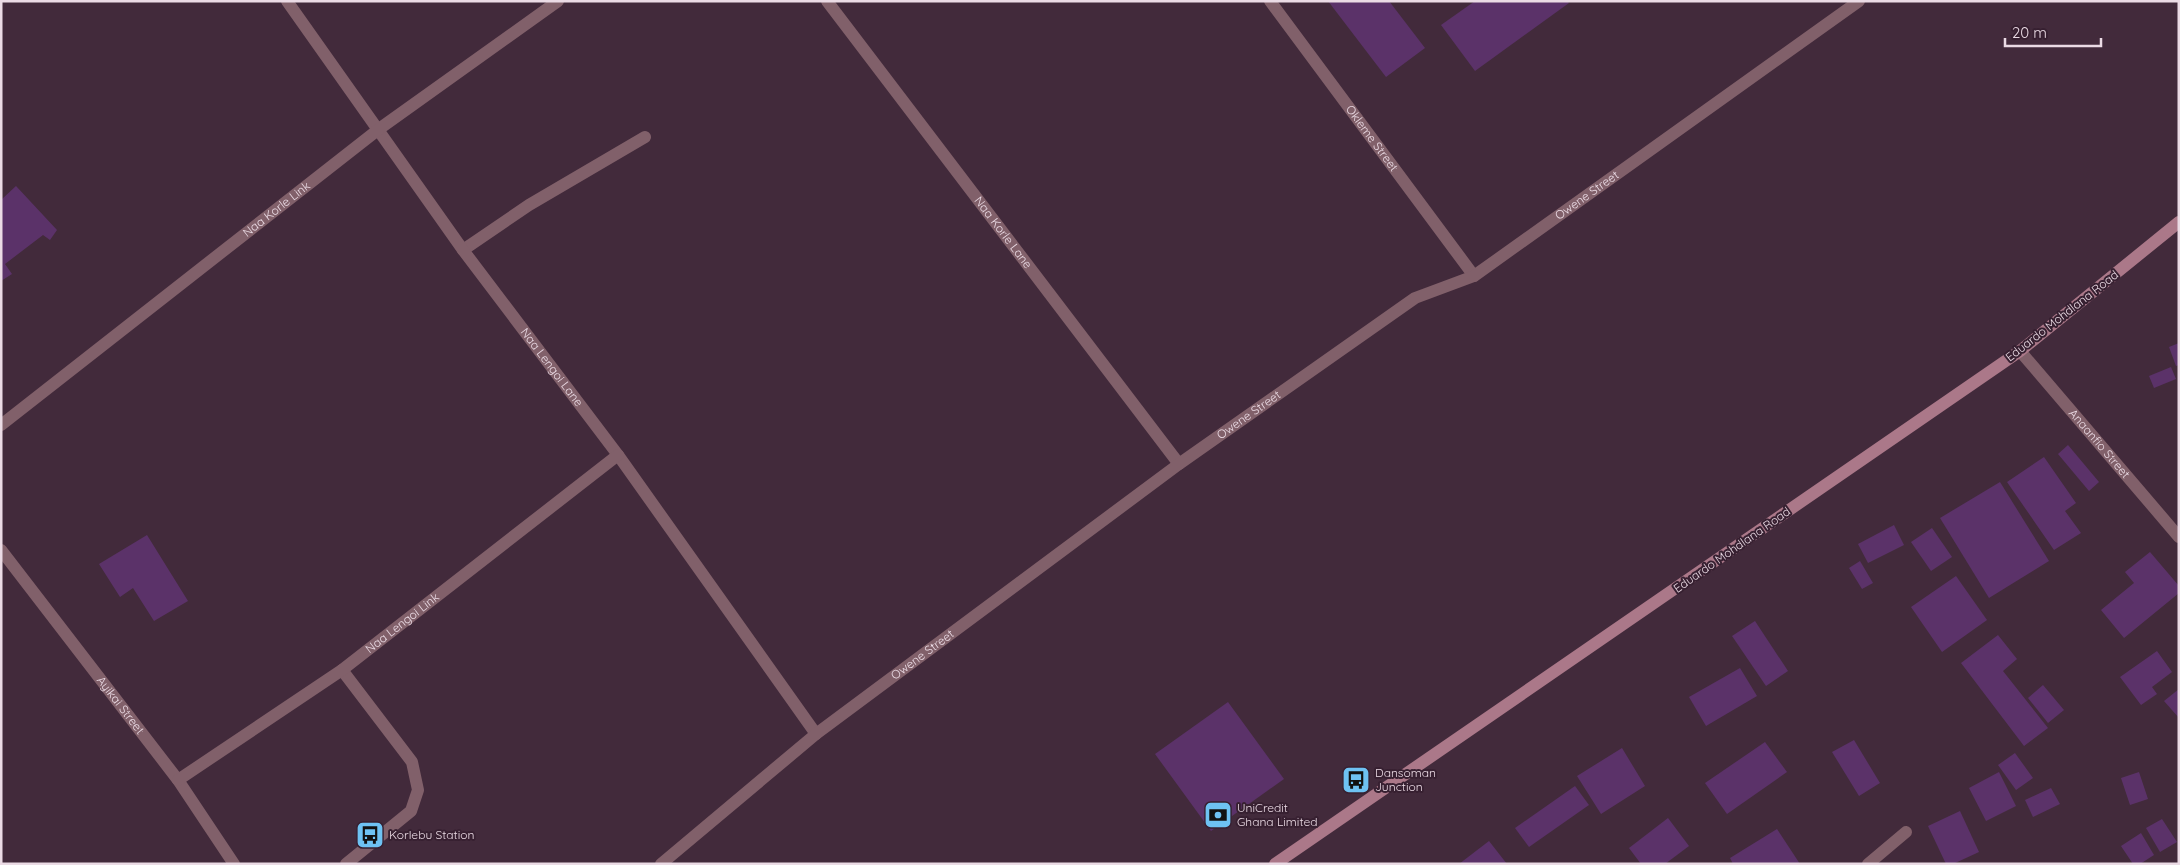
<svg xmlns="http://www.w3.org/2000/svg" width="2180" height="865" viewBox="0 0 2180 865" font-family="Quicksand,sans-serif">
<rect width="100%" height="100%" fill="#422a3b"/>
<g fill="#5b3269">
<polygon points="1328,1 1389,1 1425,48 1386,77"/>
<polygon points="1475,1 1567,1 1569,3 1475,71 1441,25"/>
<polygon points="16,186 57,230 50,240 43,235 5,264 12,274 1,281 1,200"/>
<polygon points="2179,343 2179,365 2176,366 2169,347"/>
<polygon points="2171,367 2176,379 2154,388 2149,376"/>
<polygon points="2068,445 2099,482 2089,491 2058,454"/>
<polygon points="2044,457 2076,503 2065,511 2081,533 2054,550 2007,482"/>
<polygon points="2000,482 2049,561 1989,598 1940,518"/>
<polygon points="1894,525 1904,545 1868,563 1858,544"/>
<polygon points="1932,528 1952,557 1931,571 1911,542"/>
<polygon points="147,535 188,601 154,621 133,588 120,597 99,564"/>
<polygon points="2150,552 2179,586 2179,593 2124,638 2101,610 2134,583 2125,572"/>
<polygon points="1860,561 1873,583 1862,589 1849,568"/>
<polygon points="1956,576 1987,620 1942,652 1911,607"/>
<polygon points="1755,621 1788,671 1766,686 1732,636"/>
<polygon points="1998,635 2017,659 2003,671 2048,728 2024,746 1961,663"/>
<polygon points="2157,651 2172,672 2152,687 2157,694 2141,705 2120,677"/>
<polygon points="1740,668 1757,696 1706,726 1689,697"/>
<polygon points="2043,685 2064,710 2048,723 2028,698"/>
<polygon points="2179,689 2179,718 2164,701"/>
<polygon points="1228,702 1284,779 1211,831 1155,754"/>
<polygon points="1854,740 1880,783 1859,796 1832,752"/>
<polygon points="1765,742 1787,772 1727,814 1705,783"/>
<polygon points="1622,748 1645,786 1601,814 1577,776"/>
<polygon points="2015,753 2033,778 2016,790 1998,765"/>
<polygon points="1999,772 2016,806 1986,821 1969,788"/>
<polygon points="2139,772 2148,799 2130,805 2121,778"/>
<polygon points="1575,786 1589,805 1529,847 1515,828"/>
<polygon points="2051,788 2060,804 2033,817 2025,800"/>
<polygon points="1960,811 1979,852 1953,864 1946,864 1928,826"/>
<polygon points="1668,818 1689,846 1665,864 1641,864 1629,848"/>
<polygon points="2162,819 2177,842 2160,852 2146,828"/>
<polygon points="1777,829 1800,864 1733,864 1730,858"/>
<polygon points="2141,833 2154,855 2140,864 2133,864 2121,846"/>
<polygon points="1489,841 1507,864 1459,864"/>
</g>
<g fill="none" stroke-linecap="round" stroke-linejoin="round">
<g stroke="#81606a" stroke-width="12">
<polyline points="463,250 529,205 645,137"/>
<polyline points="342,670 412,762 418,790 411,811 346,864"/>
</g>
<g stroke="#81606a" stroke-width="12">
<path id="s1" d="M287 1 463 250 618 455 816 734"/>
<path id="s2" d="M827 1 1179 464"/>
<path id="s3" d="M1270 1 1474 276"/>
<path id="s4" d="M2020 351 2179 537"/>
<path id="s5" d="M1 425 379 129 558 1"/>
<path id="s6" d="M1 550 178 780 234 864"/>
<path id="s7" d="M178 780 342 670 618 455"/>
<path id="s8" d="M661 864 816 734 1179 464 1415 298 1474 276 1859 1"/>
<polyline points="1868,864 1906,832"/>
</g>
<polyline stroke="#ab7889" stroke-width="12" points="1275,864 2020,351 2179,222"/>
</g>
<defs>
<symbol id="bus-square" viewBox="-11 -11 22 22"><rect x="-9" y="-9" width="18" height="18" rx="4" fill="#6ec2f3" stroke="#372031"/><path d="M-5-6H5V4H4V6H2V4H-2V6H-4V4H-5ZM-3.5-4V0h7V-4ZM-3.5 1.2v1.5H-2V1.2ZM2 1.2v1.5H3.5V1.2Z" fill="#111"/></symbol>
<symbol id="bank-square" viewBox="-11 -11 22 22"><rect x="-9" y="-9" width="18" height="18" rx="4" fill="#6ec2f3" stroke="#372031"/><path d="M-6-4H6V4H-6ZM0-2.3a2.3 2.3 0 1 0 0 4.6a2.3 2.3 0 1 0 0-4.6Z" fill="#111"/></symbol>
</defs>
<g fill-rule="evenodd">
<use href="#bus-square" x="1340" y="764" width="32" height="32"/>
<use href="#bank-square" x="1202" y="799" width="32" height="32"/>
<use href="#bus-square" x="354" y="819" width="32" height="32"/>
</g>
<g text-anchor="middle" stroke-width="4" stroke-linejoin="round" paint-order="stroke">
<g font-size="12" fill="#ebdbe5" stroke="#372031">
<text dy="4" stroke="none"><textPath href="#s3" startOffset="171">Okleme Street</textPath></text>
<text dy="4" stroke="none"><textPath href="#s8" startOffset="1145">Owene Street</textPath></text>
<text dy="4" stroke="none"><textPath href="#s5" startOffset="350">Naa Korle Link</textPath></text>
<text dy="4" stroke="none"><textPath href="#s2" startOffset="291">Naa Korle Lane</textPath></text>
<text transform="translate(2062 316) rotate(-38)" y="4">Eduardo Mohdlana Road</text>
<text dy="4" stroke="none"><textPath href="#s1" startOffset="452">Naa Lengoi Lane</textPath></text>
<text dy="4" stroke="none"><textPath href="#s8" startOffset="740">Owene Street</textPath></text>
<text dy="4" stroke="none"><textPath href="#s4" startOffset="122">Anaanfio Street</textPath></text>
<text transform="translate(1732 550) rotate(-35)" y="4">Eduardo Mohdlana Road</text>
<text dy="4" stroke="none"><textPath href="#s7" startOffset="274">Naa Lengoi Link</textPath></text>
<text dy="4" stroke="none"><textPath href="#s8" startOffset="335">Owene Street</textPath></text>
<text dy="4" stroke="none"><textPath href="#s6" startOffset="196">Ayikai Street</textPath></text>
</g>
<g font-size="12" fill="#ebdbe5" stroke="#372031" text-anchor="start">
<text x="1375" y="777">Dansoman<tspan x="1375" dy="14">Junction</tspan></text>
<text x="1237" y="812">UniCredit<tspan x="1237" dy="14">Ghana Limited</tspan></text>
<text x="389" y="839">Korlebu Station</text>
</g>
</g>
<rect width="2180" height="865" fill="none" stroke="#ebdbe5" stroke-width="5"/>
<path d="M2005 38v8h96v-8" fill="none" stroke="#ebdbe5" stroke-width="2.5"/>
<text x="2012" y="38" font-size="15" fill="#ebdbe5" stroke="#372031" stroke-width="4" paint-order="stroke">20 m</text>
</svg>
